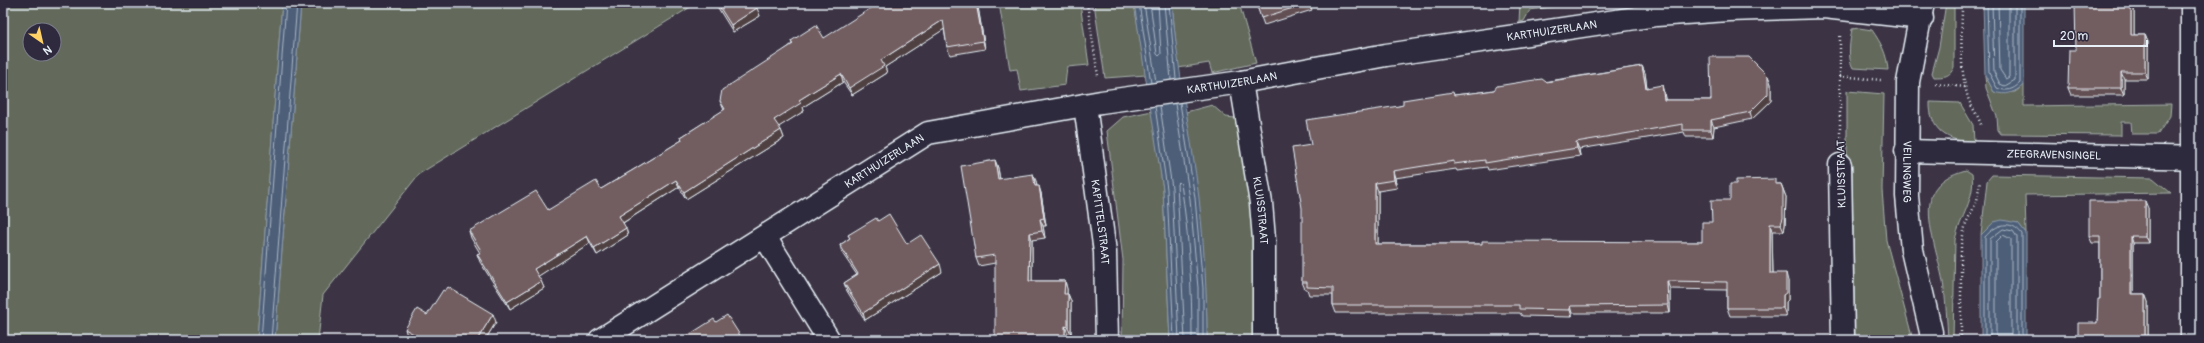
<svg xmlns="http://www.w3.org/2000/svg" width="2204" height="343" viewBox="0 0 2204 343" font-family="Pangolin,sans-serif">
<rect width="100%" height="100%" fill="#3c3444"/>
<filter id="ink" filterUnits="userSpaceOnUse"><feTurbulence type="fractalNoise" baseFrequency=".025" numOctaves="2"/><feDisplacementMap in="SourceGraphic" scale="8" xChannelSelector="R" yChannelSelector="G"/><feConvolveMatrix kernelMatrix="1 2 1 2 8 2 1 2 1" color-interpolation-filters="sRGB"/></filter>
<g filter="url(#ink)">
<g fill="#646a5c" stroke="#a6aeaa" fill-rule="evenodd">
<path d="M3 3H282L257 340H3ZM30 30H54V54H30Z"/>
<polygon points="301,3 697,3 419,174 323,295 318,340 275,340"/>
<polygon points="999,3 1080,3 1089,65 1067,67 1065,85 1021,91 1017,69 1010,70"/>
<polygon points="1094,3 1134,3 1146,75 1105,78"/>
<polygon points="1172,3 1239,3 1256,63 1212,73 1209,63 1178,68"/>
<polygon points="1520,3 1579,3 1530,10 1524,21 1519,22"/>
<path d="M1946 3H1954V67C1950 77 1944 77 1934 77L1932 73 1939 47Z"/>
<path d="M1859 28 1872 30C1881 43 1887 54 1888 70L1853 68C1847 58 1850 40 1852 29Z"/>
<polygon points="1985,75 1994,92 2015,92 2024,85 2024,106 2171,104 2170,116 2158,134 2132,134 2131,122 2121,122 2121,135 2001,134 1998,130 1997,117 1986,88"/>
<polygon points="1847,91 1884,94 1882,190 1886,240 1913,340 1855,340 1852,166 1847,166"/>
<path d="M1930 102 1960 103 1973 125 1974 142C1948 142 1929 130 1930 102Z"/>
<path d="M1212 105 1226 117 1235 118 1247 178 1252 225 1253 340H1207C1207 263 1197 188 1186 112Z"/>
<polygon points="1152,111 1163,189 1170,340 1122,340 1123,260 1107,131 1123,117"/>
<path d="M1966 170 1972 174C1976 198 1960 217 1955 240L1953 340H1948C1947 320 1946 301 1943 282 1939 258 1923 217 1932 194 1939 180 1951 174 1966 170Z"/>
<polygon points="1992,175 2153,178 2171,193 2025,195 2026,233 2018,223 1994,222 1981,235 1987,181"/>
</g>
<g fill="#4e5f78" stroke="#8c99ab">
<polygon points="282,3 301,3 275,340 257,340"/>
<path d="M1134 3H1172C1177 69 1191 133 1199 198 1204 245 1207 292 1207 340H1170L1163 189Z"/>
<path d="M1983 3H2024V85C2013 93 2007 96 1994 92L1985 75Z"/>
<polygon points="2002,220 2018,223 2026,233 2026,340 1981,340 1981,235 1994,222"/>
</g>
<g fill="none" stroke-linecap="round" stroke-linejoin="round">
<g stroke="#aab7c5" stroke-width="1">
<polyline points="1139,3 1151,83"/>
<polyline points="1144,3 1156,82"/>
<polyline points="1150,3 1157,54 1159,56 1161,54 1158,3"/>
<polyline points="1164,3 1171,80"/>
<polyline points="1169,3 1176,79"/>
<path d="M1987 3 1989 73 1997 88C2006 92 2013 90 2020 83V3"/>
<polyline points="1992,3 1994,72 2000,84 2005,86 2015,80 2015,3"/>
<polyline points="1998,3 2000,70 2006,79 2009,77 2009,3"/>
<polyline points="1180,103 1195,198 1203,288 1203,340"/>
<polyline points="1175,104 1190,199 1198,288 1198,340"/>
<polyline points="1155,106 1167,189 1174,340"/>
<polyline points="1160,106 1172,188 1179,340"/>
<polyline points="261,340 286,3"/>
<polyline points="271,340 297,3"/>
<path d="M1185 340 1177 184 1179 182 1181 184C1189 236 1192 288 1192 340"/>
<path d="M1985 340V237C1996 224 2011 219 2022 234V340"/>
<polyline points="1990,340 1990,239 2003,229 2013,231 2017,237 2017,340"/>
<polyline points="1996,340 1996,242 2003,235 2011,239 2011,340"/>
</g>
<defs>
<g id="minor">
<path id="s1" d="M1923 3 1908 82 1907 196 1912 250 1931 332V340"/>
<path id="s2" d="M1241 82 1261 203 1264 239V340"/>
<path id="s3" d="M1085 105 1105 252 1107 340"/>
<path id="s4" d="M1906 151 2201 158"/>
<polyline points="1840,165 1843,340"/>
<polyline points="765,237 829,340"/>
<path id="s5" d="M600 340 928 133 1101 102 1241 82 1386 55 1656 15 1728 10 1824 7 1922 18"/>
<polyline points="2192,340 2192,3"/>
</g>
</defs>
<use href="#minor" stroke="#e8f1f8" stroke-width="25"/>
<g stroke="#e8f1f8" stroke-width="2.5" stroke-dasharray="1 3" stroke-linecap="butt">
<polyline points="1087,3 1098,76"/>
<path d="M1962 3C1962 33 1959 65 1967 94 1969 105 1978 114 1981 125"/>
<polyline points="1840,36 1840,139"/>
<polyline points="1840,76 1881,80"/>
<polyline points="1936,84 1965,87"/>
<polyline points="1961,340 1961,244 1966,223 1977,201 1980,180"/>
</g>
<use href="#minor" stroke="#2f2a3d" stroke-width="22"/>
</g>
<g fill="#625053" stroke="#e8f1f8">
<polygon points="715,3 754,3 760,16 733,32"/>
<polygon points="1256,3 1309,3 1312,10 1264,25"/>
<polygon points="2134,3 2134,35 2145,35 2148,42 2148,79 2124,79 2124,95 2071,95 2068,88 2076,50"/>
<polygon points="978,7 985,49 950,55 947,47 944,29 885,67 887,73 852,95 843,82 803,107 804,111 778,127 781,130 784,138 686,199 679,187 623,223 628,235 597,255 590,243 538,276 541,281 544,288 510,309 480,262 477,254 480,253 471,238 469,231 548,210 601,189 633,170 682,140 681,137 724,110 720,101 792,44 791,41 824,38"/>
<polygon points="1642,66 1645,73 1647,88 1664,93 1665,100 1711,100 1768,76 1771,84 1771,101 1752,119 1714,127 1713,137 1686,137 1684,132 1579,149 1580,156 1488,170 1487,167 1457,171 1456,169 1395,178 1397,188 1378,191 1378,244 1482,244 1702,242 1712,222 1730,200 1777,184 1781,184 1786,197 1785,225 1784,231 1772,231 1773,273 1788,281 1788,300 1786,302 1786,316 1730,316 1727,308 1727,290 1670,289 1670,313 1572,313 1572,317 1522,316 1520,313 1336,313 1333,305 1333,295 1309,295 1307,289 1305,289 1302,282 1311,145 1399,106 1454,95 1481,92"/>
<polygon points="995,160 998,168 1000,179 1036,181 1037,186 1041,193 1046,226 1043,226 1045,238 1032,240 1032,281 1065,281 1067,289 1067,294 1068,294 1071,301 1071,334 1068,334 995,263 979,266 976,258"/>
<polygon points="2148,208 2148,243 2133,243 2133,294 2145,294 2148,302 2148,340 2078,340 2097,323 2100,299 2100,243 2092,243 2089,236"/>
<polygon points="878,221 942,272 865,320 847,291 844,283 857,275 842,253 840,245 850,238 848,235"/>
<polygon points="427,315 496,322 485,340 414,340 407,336 405,329"/>
</g>
<g fill="#504143" stroke="#e8f1f8">
<polygon points="976,3 984,3 978,7 985,49 983,41"/>
<polygon points="2131,3 2134,3 2134,42 2131,35"/>
<polygon points="757,8 760,16 733,32 731,25"/>
<polygon points="943,20 946,28 885,67 887,73 852,95 849,88 881,60"/>
<polygon points="2145,35 2148,42 2148,79 2145,72"/>
<polygon points="1642,66 1645,73 1648,95 1646,88"/>
<polygon points="2121,72 2124,79 2124,95 2121,88"/>
<polygon points="841,74 843,82 803,107 804,111 777,128 774,120 799,100"/>
<polygon points="1768,76 1771,84 1771,101 1752,119 1750,112"/>
<polygon points="1662,85 1664,93 1667,107 1664,100"/>
<polygon points="1711,120 1714,127 1713,137 1711,130"/>
<polygon points="781,130 784,138 686,199 684,192"/>
<polygon points="1576,142 1579,149 1580,156 1577,148"/>
<polygon points="995,160 998,168 1001,187 998,179"/>
<polygon points="1393,171 1395,178 1397,188 1394,180"/>
<polygon points="1033,174 1036,181 1038,194 1035,186"/>
<polygon points="676,180 679,187 621,224 619,216"/>
<polygon points="1375,183 1378,191 1378,251 1375,244"/>
<polygon points="1781,184 1786,197 1785,225 1784,231 1781,224"/>
<polygon points="1039,186 1041,193 1046,226 1044,218"/>
<polygon points="2145,201 2148,208 2148,243 2145,236"/>
<polygon points="1040,219 1043,226 1045,238 1042,231"/>
<polygon points="1770,224 1772,231 1773,280 1770,273"/>
<polygon points="626,228 628,235 597,255 594,248"/>
<polygon points="1030,233 1032,240 1032,289 1029,281"/>
<polygon points="587,236 590,243 537,277 534,269"/>
<polygon points="2131,236 2133,243 2133,302 2131,294"/>
<polygon points="940,264 942,272 865,320 863,313"/>
<polygon points="1786,273 1788,281 1788,300 1786,302 1786,316 1783,308 1783,295"/>
<polygon points="541,281 544,288 510,309 507,302"/>
<polygon points="1065,281 1067,289 1067,301 1064,294"/>
<polygon points="1667,281 1670,289 1670,313 1668,305"/>
<polygon points="1068,294 1071,301 1071,334 1068,327"/>
<polygon points="2145,294 2148,302 2148,340 2146,340 2145,337"/>
<polygon points="1570,306 1572,313 1572,317 1570,310"/>
<polygon points="493,314 496,322 485,340 477,340"/>
<polygon points="1065,326 1068,334 1068,340 1065,340"/>
</g>
<g fill="#725d60" stroke="#e8f1f8">
<polygon points="717,3 754,3 757,8 731,25"/>
<polygon points="879,3 976,3 983,41 947,47 943,20 881,60 884,66 849,88 841,74 799,100 801,103 774,120 781,130 684,192 676,180 619,216 626,228 594,248 587,236 534,269 541,281 507,302 477,254 482,252 469,231 536,191 548,210 596,181 601,189 633,170 682,140 681,137 725,109 720,101 722,90 793,44 791,41 816,25 824,38"/>
<polygon points="1256,3 1309,3 1261,18"/>
<polygon points="2075,3 2131,3 2131,35 2145,35 2145,72 2121,72 2121,88 2068,88 2069,50 2076,50"/>
<polygon points="1710,57 1749,57 1768,76 1768,94 1750,112 1711,120 1711,130 1683,130 1683,124 1576,142 1577,148 1485,163 1485,160 1454,164 1454,161 1393,171 1394,180 1375,183 1375,244 1482,244 1482,241 1702,242 1702,222 1712,222 1711,200 1730,200 1730,184 1736,184 1736,180 1775,179 1775,184 1781,184 1783,190 1783,218 1781,224 1770,224 1770,273 1786,273 1786,293 1783,295 1783,308 1727,308 1727,282 1667,281 1668,305 1570,306 1570,310 1519,309 1519,305 1333,305 1333,288 1307,287 1307,282 1302,282 1302,208 1292,148 1311,145 1306,120 1399,106 1403,105 1403,100 1453,92 1454,95 1481,92 1494,90 1497,86 1528,81 1542,79 1546,82 1642,66 1646,88 1662,85 1664,100 1711,100"/>
<polygon points="995,160 998,179 1033,174 1035,186 1039,186 1044,218 1040,219 1042,231 1030,233 1029,281 1065,281 1064,294 1068,294 1068,327 1065,326 1065,340 995,340 995,255 976,258 961,166"/>
<polygon points="2089,201 2145,201 2145,236 2131,236 2131,294 2145,294 2145,337 2122,337 2122,340 2078,340 2078,323 2097,323 2098,299 2100,299 2100,236 2089,236"/>
<polygon points="889,214 907,244 921,235 940,264 863,313 844,283 858,274 840,245 850,238 848,235 876,218 878,221"/>
<polygon points="448,287 493,314 477,340 417,340 419,337 405,329 417,309 427,315 443,290 445,291"/>
<polygon points="727,315 743,340 688,340 689,339 687,336 714,319 716,322"/>
<polygon points="759,336 762,340 753,340"/>
</g>
</g>
<g text-anchor="middle" stroke-width="3" stroke-linejoin="round" paint-order="stroke">
<g font-size="11" fill="#e8f1f8" stroke="#2f2a3d">
<text dy="4" stroke="none"><textPath href="#s5" startOffset="1020">KARTHUIZERLAAN</textPath></text>
<text dy="4" stroke="none"><textPath href="#s5" startOffset="696">KARTHUIZERLAAN</textPath></text>
<text dy="4" stroke="none"><textPath href="#s4" startOffset="148">ZEEGRAVENSINGEL</textPath></text>
<text dy="4" stroke="none"><textPath href="#s5" startOffset="336">KARTHUIZERLAAN</textPath></text>
<text dy="4" stroke="none"><textPath href="#s1" startOffset="170">VEILINGWEG</textPath></text>
<text transform="translate(1841 174) rotate(-91)" y="4">KLUISSTRAAT</text>
<text dy="4" stroke="none"><textPath href="#s2" startOffset="130">KLUISSTRAAT</textPath></text>
<text dy="4" stroke="none"><textPath href="#s3" startOffset="118">KAPITTELSTRAAT</textPath></text>
</g>
</g>
<rect width="2204" height="343" fill="none" stroke="#2f2a3d" stroke-width="16"/>
<rect x="8" y="8" width="2188" height="327" fill="none" stroke="#e8f1f8" stroke-width="1.5" filter="url(#ink)"/>
<g transform="translate(42 42) rotate(146)"><circle r="19" fill="#2f2a3d" stroke="#797a88"/>
<path d="M0-3L7 15L0 10L-7 15Z" fill="#ffd166"/>
<text y="-6" font-size="11" font-weight="bold" text-anchor="middle" fill="#e8f1f8">N</text>
</g>
<path d="M2054 40v6h93v-6" fill="none" stroke="#e8f1f8" stroke-width="2"/>
<text x="2060" y="40" font-size="12" fill="#e8f1f8" stroke="#2f2a3d" stroke-width="3" paint-order="stroke">20 m</text>
</svg>
